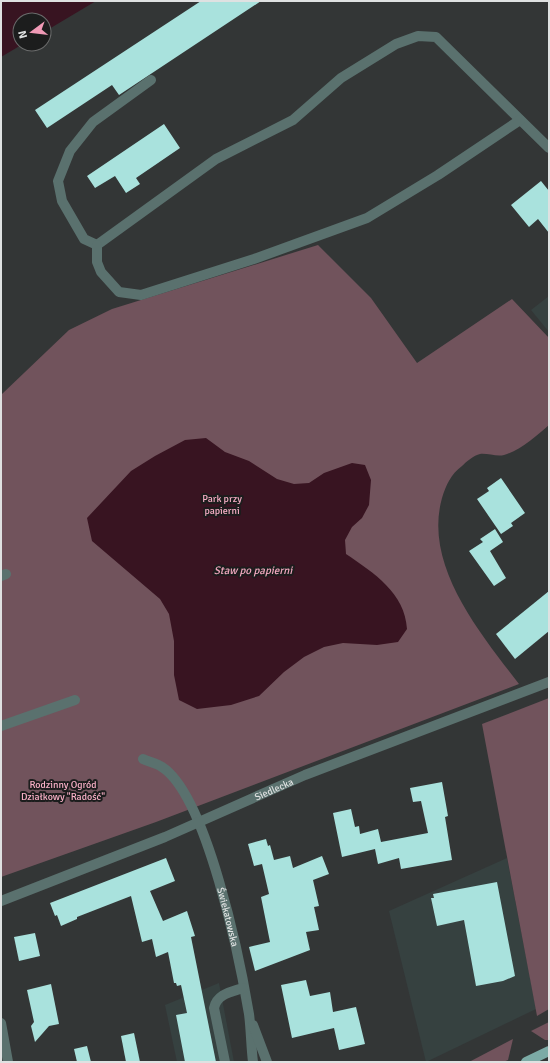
<svg xmlns="http://www.w3.org/2000/svg" width="550" height="1063" viewBox="0 0 550 1063" font-family="Signika,sans-serif">
<rect width="100%" height="100%" fill="#333636"/>
<g fill="#364140">
<polygon points="549,296 549,332 531,310"/>
<polygon points="507,858 536,1009 426,1062 389,911"/>
<polygon points="219,983 234,1062 177,1062 165,1005"/>
</g>
<g fill="#71535c">
<path d="M318 245 371 298 417 363 512 299 549 338V425C536 436 521 450 504 455 497 457 487 453 480 454 474 455 466 462 462 466 451 474 446 485 442 498 423 566 481 634 519 684L156 822 1 877 2 394 69 330 112 309Z"/>
<polygon points="549,698 549,1009 537,1016 482,724"/>
<polygon points="549,1022 549,1040 545,1040 531,1031"/>
<polygon points="513,1039 508,1060 503,1062 469,1062"/>
</g>
<g fill="#381421">
<polygon points="1,1 96,1 44,32 44,20 20,20 20,44 23,44 1,57"/>
<path d="M206 438 225 452 249 461 277 479 294 484 309 483 324 473 352 463 365 465 371 480 369 505 362 518 352 527 345 540 346 554C374 573 405 593 407 629L398 642 377 645 343 643 324 647 304 657 284 672 259 696 231 705 197 709 179 700 174 675V641L169 614 160 599 92 541 87 518 131 471 155 456 185 440Z"/>
</g>
<g fill="#a9e2dd">
<polygon points="201,1 261,1 119,95 112,85 47,128 35,110"/>
<polygon points="164,124 180,148 136,178 140,184 126,193 115,176 95,188 87,176"/>
<polygon points="541,181 549,191 549,233 538,219 529,227 511,205"/>
<polygon points="501,478 525,513 511,523 513,526 501,534 477,499 489,491 487,488"/>
<polygon points="495,529 503,542 490,551 506,578 494,586 469,551 483,542 480,539"/>
<polygon points="549,591 549,631 515,659 496,634"/>
<polygon points="442,782 448,816 445,817 452,860 401,869 399,858 378,864 375,849 342,857 333,813 351,809 355,827 359,826 360,834 378,829 381,842 428,833 421,801 413,802 410,788"/>
<polygon points="266,839 268,846 270,845 274,860 290,856 293,868 322,856 329,874 313,880 319,906 314,907 319,930 306,932 310,950 255,971 249,947 270,942 261,897 269,894 262,864 254,866 248,844"/>
<polygon points="166,858 175,881 150,891 163,921 187,911 195,936 191,937 216,1062 185,1062 176,1015 187,1013 181,985 177,986 176,983 174,983 168,952 156,957 152,939 142,942 131,896 77,917 77,919 61,926 57,915 55,916 50,903"/>
<polygon points="497,882 515,976 503,981 476,986 464,920 437,926 431,898 434,898 433,894"/>
<polygon points="35,933 40,956 19,961 14,937"/>
<polygon points="306,980 310,996 330,992 333,1012 356,1007 365,1044 339,1050 334,1028 292,1038 281,985"/>
<polygon points="51,984 59,1024 49,1026 35,1042 31,1026 34,1022 27,990"/>
<polygon points="134,1033 140,1062 126,1062 121,1036"/>
<polygon points="87,1046 91,1062 77,1062 74,1049"/>
</g>
<g fill="none" stroke-linecap="round" stroke-linejoin="round">
<g stroke="#5a716e" stroke-width="10">
<polyline points="151,80 93,122 70,151 58,181 62,201 84,239 97,245 216,159 293,120 341,78 396,44 418,36 436,37 549,148"/>
<polyline points="97,245 97,262 101,272 119,292 141,295 254,259 367,218 438,175 520,120"/>
<polyline points="1,576 6,574"/>
<polyline points="1,726 75,700"/>
<path id="s1" d="M143 759C149 762 157 763 162 767 207 796 240 960 249 1014 251 1029 251 1046 253 1062"/>
<path id="s2" d="M1 901 165 837 305 775 549 682"/>
<polyline points="1,1023 8,1062"/>
<polyline points="253,1025 267,1062"/>
<path d="M225 1062 214 1008C217 994 231 992 243 988"/>
</g>
<polyline stroke="#7caba6" stroke-width="10" points="526,1062 549,1051"/>
</g>
<g text-anchor="middle" stroke-width="4" stroke-linejoin="round" paint-order="stroke">
<g font-size="10" fill="#f9b0c7" stroke="#1c1d1d">
<text x="222" y="502">Park przy<tspan x="222" dy="12">papierni</tspan></text>
<text x="63" y="788">Rodzinny Ogród<tspan x="63" dy="12">Działkowy "Radość"</tspan></text>
</g>
<g font-size="10" fill="#dfe1e1" stroke="#1c1d1d">
<text dy="4" stroke="none"><textPath href="#s2" startOffset="295">Siedlecka</textPath></text>
<text dy="4" stroke="none"><textPath href="#s1" startOffset="187">Świekatowska</textPath></text>
</g>
<g font-size="11" font-style="italic" fill="#f1a8bf" stroke="#1c1d1d">
<text x="253" y="574">Staw po papierni</text>
</g>
</g>
<rect width="550" height="1063" fill="none" stroke="#dfe1e1" stroke-width="4"/>
<g transform="translate(32 32) rotate(255)"><circle r="19" fill="#1c1d1d" stroke="#6a6b6b"/>
<path d="M0-3L7 15L0 10L-7 15Z" fill="#f09ab6"/>
<text y="-6" font-size="11" font-weight="bold" text-anchor="middle" fill="#dfe1e1">N</text>
</g>
</svg>
